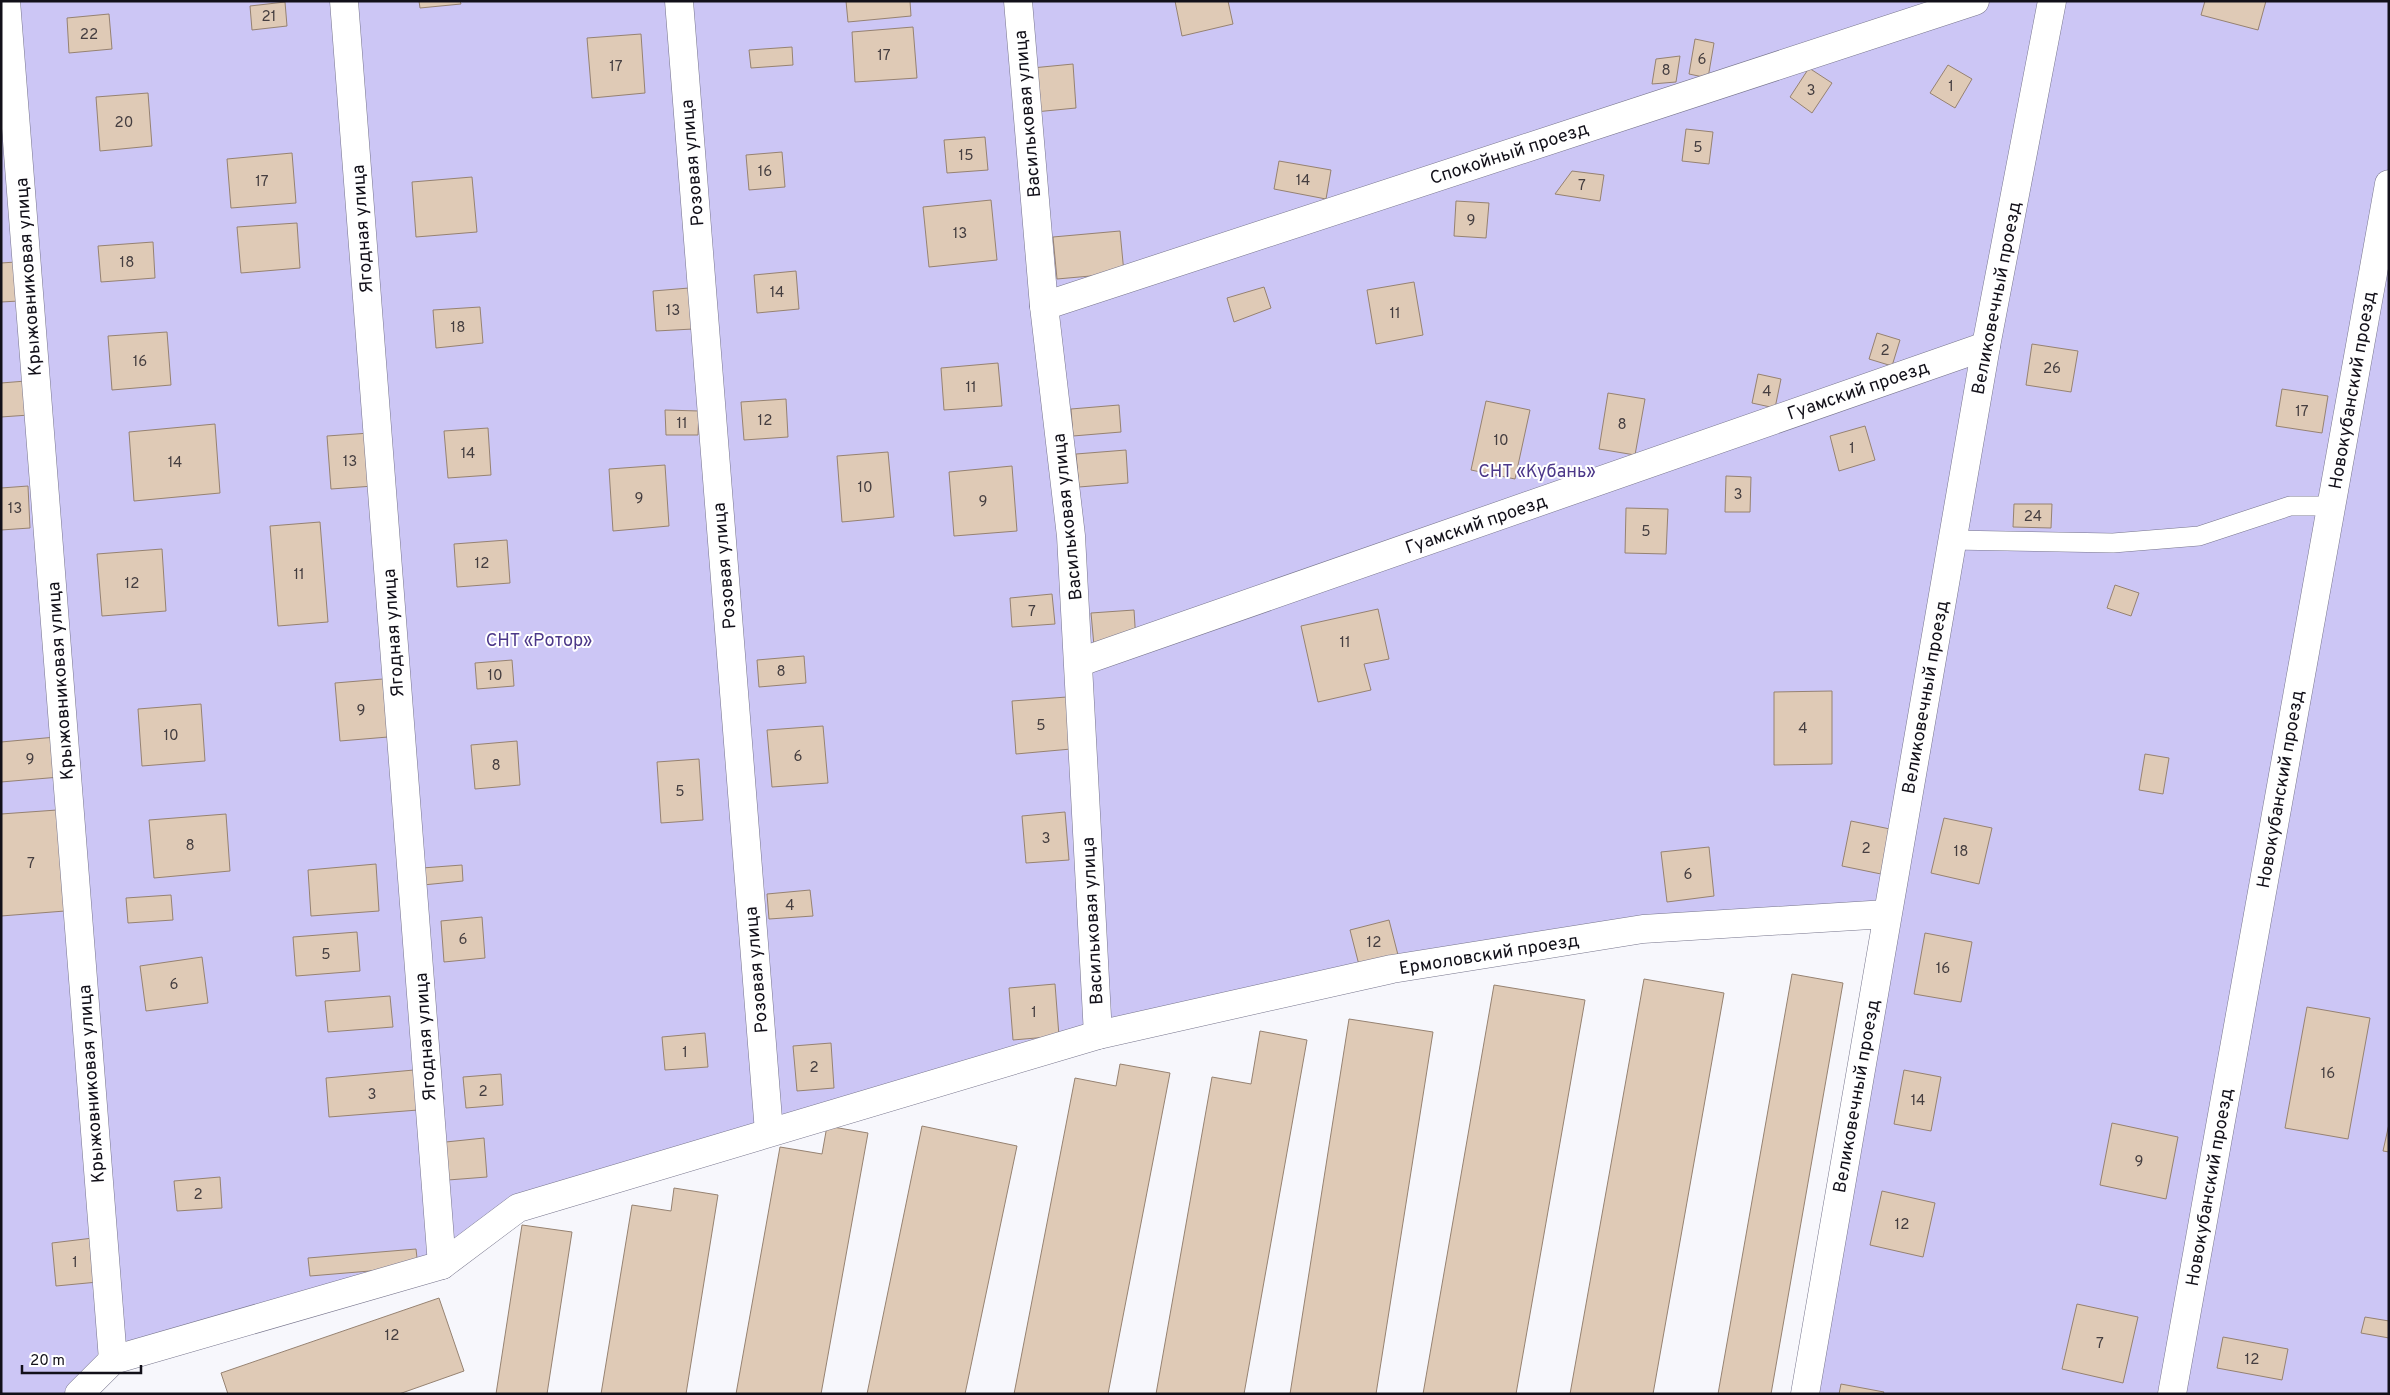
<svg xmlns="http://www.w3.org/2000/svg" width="2390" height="1395" viewBox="0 0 2390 1395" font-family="Overpass,sans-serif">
<rect width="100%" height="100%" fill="#f7f7fc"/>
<polygon fill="#ccc6f5" points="1,1 2389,1 2389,1394 1805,1394 1887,915 1643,929 1098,1035 518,1208 442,1265 113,1360 79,1394 1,1394"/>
<g fill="#dfcab6" stroke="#968271">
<polygon points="419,1 460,1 461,4 420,8"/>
<polygon points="846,1 910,1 911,16 848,22"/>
<polygon points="1175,1 1228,1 1233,24 1182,36"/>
<polygon points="2205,1 2266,1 2258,30 2201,15"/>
<polygon points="285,2 287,26 252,30 250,6"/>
<polygon points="109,14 112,49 69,53 67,18"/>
<polygon points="913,27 917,78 855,82 852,32"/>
<polygon points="641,34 645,93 592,98 587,38"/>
<polygon points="1695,39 1714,43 1708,78 1689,74"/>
<polygon points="792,47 793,65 751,68 749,50"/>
<polygon points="1680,56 1676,82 1652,84 1656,59"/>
<polygon points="1073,64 1076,108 1035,112 1032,68"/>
<polygon points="1948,65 1972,79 1955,108 1930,93"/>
<polygon points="1809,68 1832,83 1812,113 1790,97"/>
<polygon points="148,93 152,146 100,151 96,97"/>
<polygon points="1686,129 1713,132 1709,164 1682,161"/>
<polygon points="985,137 988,170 947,173 944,140"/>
<polygon points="782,152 785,187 749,190 746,155"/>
<polygon points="292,153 296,203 231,208 227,159"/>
<polygon points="1279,161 1331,170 1326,199 1274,189"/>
<polygon points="1572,171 1604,175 1600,201 1555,194"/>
<polygon points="472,177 477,232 416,237 412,182"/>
<polygon points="991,200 997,260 929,267 923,207"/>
<polygon points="1456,201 1489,203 1486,238 1454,236"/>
<polygon points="297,223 300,268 241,273 237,227"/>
<polygon points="1120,231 1124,273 1057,279 1053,237"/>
<polygon points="153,242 155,278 101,282 98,246"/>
<polygon points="16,262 19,301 1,302 1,263"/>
<polygon points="796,271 799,309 757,313 754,275"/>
<polygon points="1414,282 1423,335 1376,344 1367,290"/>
<polygon points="1264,287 1271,308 1234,322 1227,298"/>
<polygon points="689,288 693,329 656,331 653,291"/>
<polygon points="480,307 483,343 436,348 433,310"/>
<polygon points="167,332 171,385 112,390 108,336"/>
<polygon points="1877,333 1900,340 1892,366 1869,359"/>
<polygon points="2032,344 2078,351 2071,392 2026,385"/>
<polygon points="998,363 1002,406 944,410 941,368"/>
<polygon points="1758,374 1781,379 1775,408 1752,403"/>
<polygon points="26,381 29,415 1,417 1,383"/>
<polygon points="2282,389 2328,396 2322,433 2276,426"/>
<polygon points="1608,393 1645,399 1635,455 1599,449"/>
<polygon points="786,399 788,437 744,440 741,402"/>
<polygon points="1486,401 1530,410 1515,479 1471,470"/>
<polygon points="1119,405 1121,432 1073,436 1071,409"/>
<polygon points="665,410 699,411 698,435 666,435"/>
<polygon points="215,424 220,493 134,501 129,432"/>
<polygon points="1865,426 1875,460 1839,471 1830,436"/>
<polygon points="488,428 491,475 448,478 444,431"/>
<polygon points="370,433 374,486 331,489 327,436"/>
<polygon points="1126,450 1128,483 1079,487 1076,454"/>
<polygon points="888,452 894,517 842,522 837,456"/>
<polygon points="665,465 669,526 613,531 609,469"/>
<polygon points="1012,466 1017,531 954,536 949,472"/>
<polygon points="1726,476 1751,477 1750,512 1725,512"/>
<polygon points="28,486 30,528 1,530 1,488"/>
<polygon points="2014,504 2052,504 2051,528 2013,527"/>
<polygon points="1626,508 1668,509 1666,554 1625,553"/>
<polygon points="320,522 328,622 278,626 270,526"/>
<polygon points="507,540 510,583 457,587 454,544"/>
<polygon points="162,549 166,611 102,616 97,554"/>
<polygon points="2115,585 2139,593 2131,616 2107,608"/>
<polygon points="1052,594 1055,624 1012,627 1010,598"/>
<polygon points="1378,609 1389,659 1364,664 1371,690 1318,702 1301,626"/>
<polygon points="1134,610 1136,642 1094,646 1091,613"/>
<polygon points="804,656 806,683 759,687 757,660"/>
<polygon points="512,660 514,686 477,689 475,663"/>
<polygon points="383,679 388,737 340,741 335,683"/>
<polygon points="1832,691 1832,764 1774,765 1774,692"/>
<polygon points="1067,697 1071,749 1016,754 1012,701"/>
<polygon points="201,704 205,761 142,766 138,709"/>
<polygon points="823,726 828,783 772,787 767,730"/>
<polygon points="56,737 60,777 1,782 1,742"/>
<polygon points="517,741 520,785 475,789 471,745"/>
<polygon points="2145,754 2169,758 2163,794 2139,790"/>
<polygon points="699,759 703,820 661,823 657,762"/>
<polygon points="57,810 65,911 1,916 1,814"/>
<polygon points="1065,812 1069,860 1026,863 1022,816"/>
<polygon points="226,814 230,871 154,878 149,820"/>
<polygon points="1944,818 1992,828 1979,884 1931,873"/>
<polygon points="1851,821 1890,829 1881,874 1842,866"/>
<polygon points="1709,847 1714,896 1667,902 1661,852"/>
<polygon points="376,864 379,911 311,916 308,870"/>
<polygon points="462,865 463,881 423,885 422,868"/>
<polygon points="810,890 813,916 769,919 767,894"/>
<polygon points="171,895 173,920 128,923 126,898"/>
<polygon points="482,917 485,958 444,962 441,921"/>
<polygon points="1389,920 1398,955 1359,965 1350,930"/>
<polygon points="357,932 360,971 296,976 293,937"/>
<polygon points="1925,933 1972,942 1961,1002 1914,994"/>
<polygon points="202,957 208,1003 146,1011 140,966"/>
<polygon points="1792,974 1843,983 1771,1394 1718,1394"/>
<polygon points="1644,979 1724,993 1653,1394 1570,1394"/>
<polygon points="1055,984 1059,1036 1013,1040 1009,988"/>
<polygon points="1494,985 1585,1000 1516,1394 1423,1394"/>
<polygon points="390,996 393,1027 328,1032 325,1001"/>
<polygon points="2307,1007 2370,1018 2348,1139 2285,1128"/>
<polygon points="1349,1019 1433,1032 1376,1394 1290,1394"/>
<polygon points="1260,1031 1307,1040 1244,1394 1156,1394 1212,1077 1251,1084"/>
<polygon points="705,1033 708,1067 665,1070 662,1037"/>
<polygon points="831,1043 834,1088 797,1091 793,1046"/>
<polygon points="1120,1064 1170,1073 1108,1394 1014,1394 1075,1078 1116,1086"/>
<polygon points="414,1070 418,1110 329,1117 326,1078"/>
<polygon points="1904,1070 1941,1077 1931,1131 1894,1124"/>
<polygon points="501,1074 503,1105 466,1108 463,1077"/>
<polygon points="2112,1123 2178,1137 2166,1199 2100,1185"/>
<polygon points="2389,1124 2389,1152 2383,1151"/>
<polygon points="827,1126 868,1133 821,1394 736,1394 780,1147 822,1154"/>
<polygon points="922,1126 1017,1146 965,1394 867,1394"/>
<polygon points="484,1138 487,1177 448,1180 446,1142"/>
<polygon points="220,1177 222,1208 177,1211 174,1181"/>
<polygon points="674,1188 718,1195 686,1394 601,1394 632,1205 671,1211"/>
<polygon points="1882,1191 1935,1203 1923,1257 1870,1245"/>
<polygon points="522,1225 572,1232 547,1394 496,1394"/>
<polygon points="93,1238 98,1282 56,1286 52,1243"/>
<polygon points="416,1249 418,1267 310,1276 308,1258"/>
<polygon points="439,1298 464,1371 399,1394 228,1394 221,1373"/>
<polygon points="2077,1304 2138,1317 2123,1383 2062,1369"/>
<polygon points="2365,1317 2389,1321 2389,1338 2361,1333"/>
<polygon points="2223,1337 2288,1349 2282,1380 2217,1368"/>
<polygon points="1841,1384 1884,1392 1883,1394 1839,1394"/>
</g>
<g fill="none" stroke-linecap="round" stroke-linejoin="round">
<defs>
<polyline id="service" points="1952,540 2113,543 2199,536 2290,506 2331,506"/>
<g id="minor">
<polyline points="6,1 113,1360"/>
<polyline points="344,1 442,1265"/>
<polyline points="679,1 769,1132"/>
<polyline points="1018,1 1044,306 1071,536 1098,1035"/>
<polyline points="1044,306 1975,1"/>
<polyline points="1080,662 1986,346"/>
<polyline points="79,1394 113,1360 442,1265 518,1208 1098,1035 1392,969 1643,929 1887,914"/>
<polyline points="1805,1394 1986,346 2052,1"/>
<polyline points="2172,1394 2389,184"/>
</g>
</defs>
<use href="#service" stroke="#77758c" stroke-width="20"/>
<use href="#minor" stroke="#77758c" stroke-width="29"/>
<use href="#service" stroke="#fff" stroke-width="19"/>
<use href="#minor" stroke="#fff" stroke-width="28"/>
</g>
<g text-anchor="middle" stroke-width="4" stroke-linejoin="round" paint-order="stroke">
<g font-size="15" fill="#453e40">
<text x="269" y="21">21</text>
<text x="89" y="39">22</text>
<text x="884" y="60">17</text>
<text x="1702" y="64">6</text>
<text x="616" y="71">17</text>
<text x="1666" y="75">8</text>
<text x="1951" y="91">1</text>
<text x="1811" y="95">3</text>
<text x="124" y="127">20</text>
<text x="1698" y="152">5</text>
<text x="966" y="160">15</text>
<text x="765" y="176">16</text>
<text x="1303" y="185">14</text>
<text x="262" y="186">17</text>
<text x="1582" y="190">7</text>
<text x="1471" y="225">9</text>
<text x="960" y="238">13</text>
<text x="127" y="267">18</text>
<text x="777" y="297">14</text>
<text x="673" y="315">13</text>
<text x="1395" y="318">11</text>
<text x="458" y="332">18</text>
<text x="1885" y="355">2</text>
<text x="140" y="366">16</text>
<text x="2052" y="373">26</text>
<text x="971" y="392">11</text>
<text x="1767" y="396">4</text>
<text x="2302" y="416">17</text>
<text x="765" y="425">12</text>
<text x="682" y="428">11</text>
<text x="1622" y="429">8</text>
<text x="1501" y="445">10</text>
<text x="1852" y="453">1</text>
<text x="468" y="458">14</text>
<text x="350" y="466">13</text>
<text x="175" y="467">14</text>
<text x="865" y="492">10</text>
<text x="1738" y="499">3</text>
<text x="639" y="503">9</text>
<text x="983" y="506">9</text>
<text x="15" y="513">13</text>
<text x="2033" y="521">24</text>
<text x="1646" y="536">5</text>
<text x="482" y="568">12</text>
<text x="299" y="579">11</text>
<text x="132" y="588">12</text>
<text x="1032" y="616">7</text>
<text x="1345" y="647">11</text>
<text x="781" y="676">8</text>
<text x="495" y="680">10</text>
<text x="361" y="715">9</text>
<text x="1041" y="730">5</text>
<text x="1803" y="733">4</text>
<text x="171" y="740">10</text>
<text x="798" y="761">6</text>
<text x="30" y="764">9</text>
<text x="496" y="770">8</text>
<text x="680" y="796">5</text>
<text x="1046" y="843">3</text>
<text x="190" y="850">8</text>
<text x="1866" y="853">2</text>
<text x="1961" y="856">18</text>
<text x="31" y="868">7</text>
<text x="1688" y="879">6</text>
<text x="790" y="910">4</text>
<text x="463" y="944">6</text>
<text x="1374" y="947">12</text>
<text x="326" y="959">5</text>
<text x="1943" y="973">16</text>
<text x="174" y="989">6</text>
<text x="1034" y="1017">1</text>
<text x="685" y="1057">1</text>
<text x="814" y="1072">2</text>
<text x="2328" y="1078">16</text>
<text x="483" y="1096">2</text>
<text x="372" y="1099">3</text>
<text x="1918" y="1105">14</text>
<text x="2139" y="1166">9</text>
<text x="198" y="1199">2</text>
<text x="1902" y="1229">12</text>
<text x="75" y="1267">1</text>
<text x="392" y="1340">12</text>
<text x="2100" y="1348">7</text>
<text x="2252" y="1364">12</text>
</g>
<g font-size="18" fill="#121019" stroke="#fff">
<text transform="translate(1027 114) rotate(-95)" y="6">Васильковая улица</text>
<text transform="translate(1509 153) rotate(-18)" y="6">Спокойный проезд</text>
<text transform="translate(692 163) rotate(-95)" y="6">Розовая улица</text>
<text transform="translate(362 229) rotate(-94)" y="6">Ягодная улица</text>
<text transform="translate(28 277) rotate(-94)" y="6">Крыжовниковая улица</text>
<text transform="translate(1996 298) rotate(-79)" y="6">Великовечный проезд</text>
<text transform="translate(1858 390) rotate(-19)" y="6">Гуамский проезд</text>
<text transform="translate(2352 390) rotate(-80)" y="6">Новокубанский проезд</text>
<text transform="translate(1067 517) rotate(-96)" y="6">Васильковая улица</text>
<text transform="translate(1476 524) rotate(-19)" y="6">Гуамский проезд</text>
<text transform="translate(724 566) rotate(-95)" y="6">Розовая улица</text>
<text transform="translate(393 633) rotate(-94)" y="6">Ягодная улица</text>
<text transform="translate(60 681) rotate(-94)" y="6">Крыжовниковая улица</text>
<text transform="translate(1925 697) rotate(-80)" y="6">Великовечный проезд</text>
<text transform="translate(2280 789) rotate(-80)" y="6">Новокубанский проезд</text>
<text transform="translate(1092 921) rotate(-93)" y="6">Васильковая улица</text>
<text transform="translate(1489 954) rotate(-9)" y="6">Ермоловский проезд</text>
<text transform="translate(756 970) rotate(-95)" y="6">Розовая улица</text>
<text transform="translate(425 1037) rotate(-94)" y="6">Ягодная улица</text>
<text transform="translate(91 1084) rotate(-94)" y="6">Крыжовниковая улица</text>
<text transform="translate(1856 1096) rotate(-80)" y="6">Великовечный проезд</text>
<text transform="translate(2209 1187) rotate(-80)" y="6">Новокубанский проезд</text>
</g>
<g font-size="18" fill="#4c3889" stroke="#fff">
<text x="1537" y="477">СНТ «Кубань»</text>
<text x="539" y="646">СНТ «Ротор»</text>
</g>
</g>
<rect width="2390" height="1395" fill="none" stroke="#121019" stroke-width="5"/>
<path d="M22 1365v8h119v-8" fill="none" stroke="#121019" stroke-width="2.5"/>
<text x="30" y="1365" font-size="15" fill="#121019" stroke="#ffffff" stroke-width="4" paint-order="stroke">20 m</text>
</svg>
